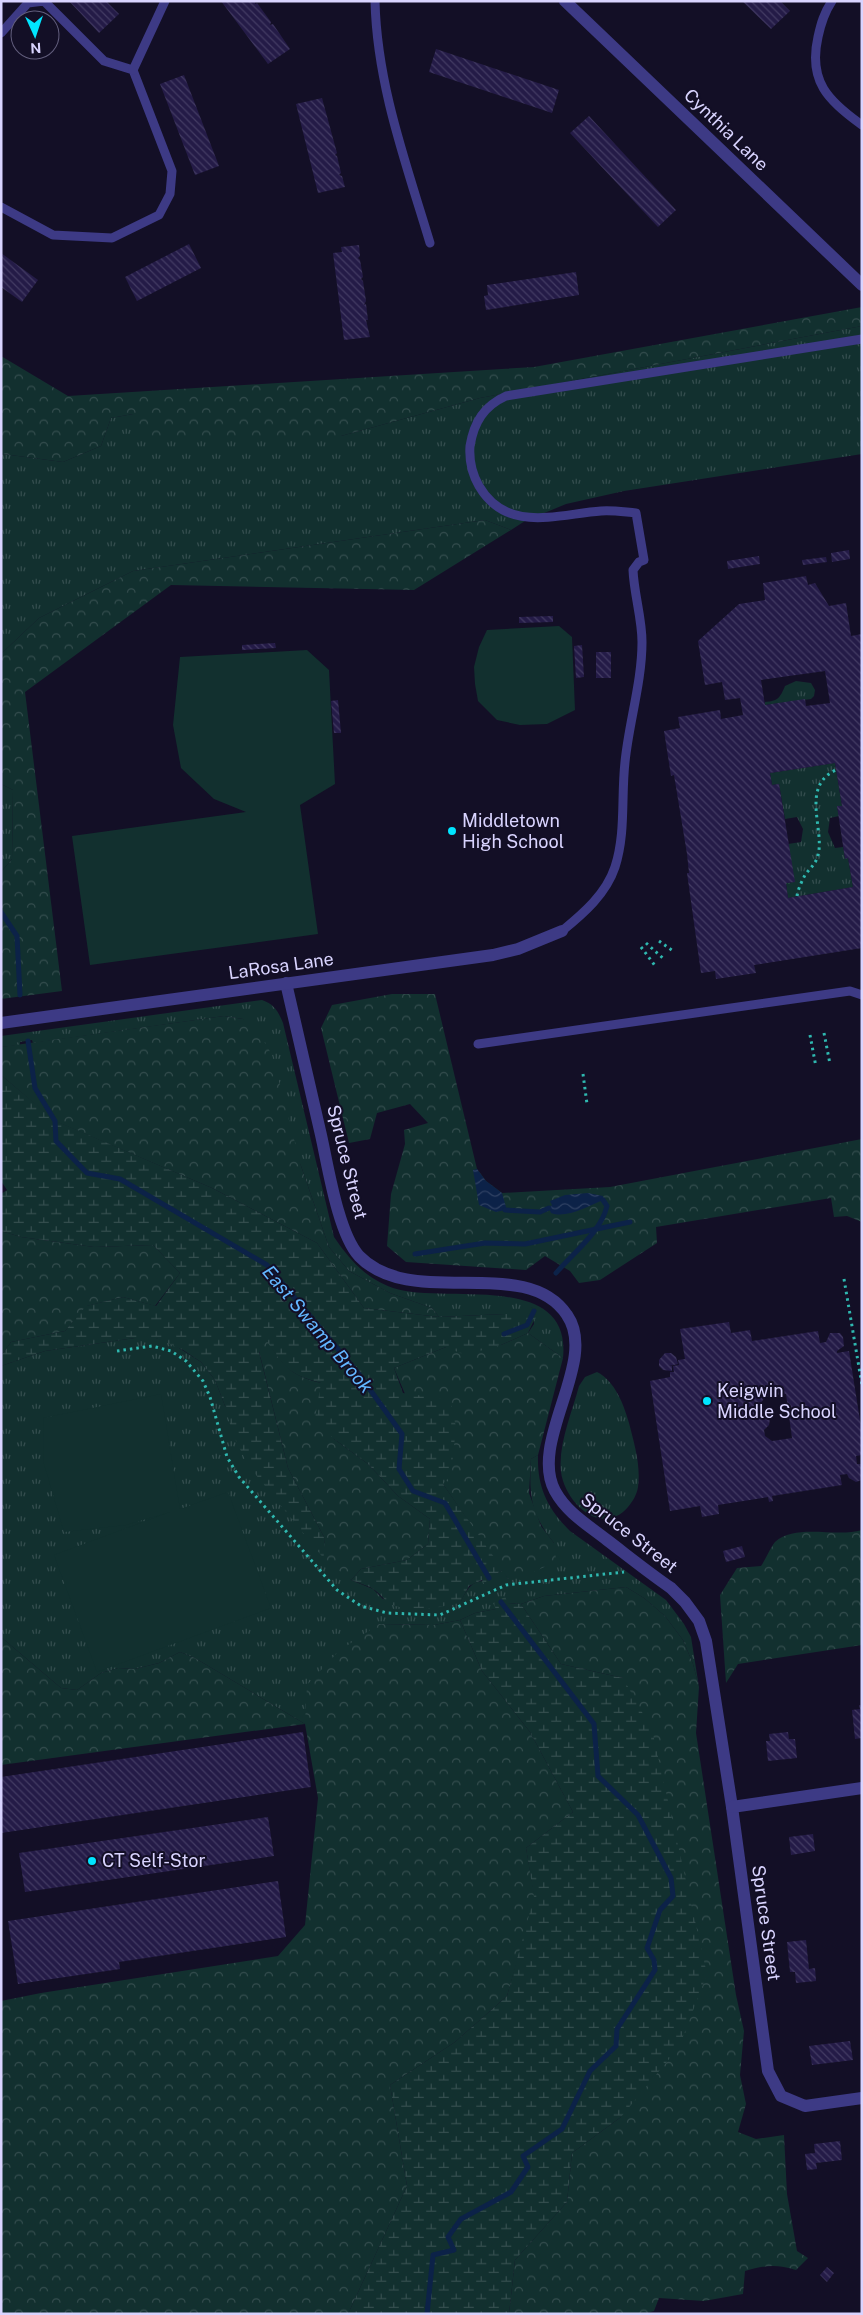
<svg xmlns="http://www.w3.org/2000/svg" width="863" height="2315" viewBox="0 0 863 2315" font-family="'Public Sans',sans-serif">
<defs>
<pattern id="grass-tufts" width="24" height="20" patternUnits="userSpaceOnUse" patternTransform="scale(1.25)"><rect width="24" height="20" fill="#12302f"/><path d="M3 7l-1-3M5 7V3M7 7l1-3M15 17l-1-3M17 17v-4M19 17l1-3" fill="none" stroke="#344d4e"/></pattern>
<pattern id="forest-crowns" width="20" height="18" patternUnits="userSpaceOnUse" patternTransform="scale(1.25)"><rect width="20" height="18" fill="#12302f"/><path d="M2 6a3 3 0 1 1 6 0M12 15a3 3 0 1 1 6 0" fill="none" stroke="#344d4e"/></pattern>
<pattern id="wetland-marsh" width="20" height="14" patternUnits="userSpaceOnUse" patternTransform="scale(1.25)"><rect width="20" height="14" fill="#12302f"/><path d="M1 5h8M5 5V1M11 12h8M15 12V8" fill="none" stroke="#344d4e"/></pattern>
<pattern id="water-waves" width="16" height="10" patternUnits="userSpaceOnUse" patternTransform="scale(1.25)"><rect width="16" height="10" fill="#0c2248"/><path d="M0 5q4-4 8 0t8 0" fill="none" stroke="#2f4163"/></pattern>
<pattern id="building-back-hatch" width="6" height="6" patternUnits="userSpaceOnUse" patternTransform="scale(1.25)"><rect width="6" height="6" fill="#241b47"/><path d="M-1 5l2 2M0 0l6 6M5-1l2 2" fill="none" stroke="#433b63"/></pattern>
</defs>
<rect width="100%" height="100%" fill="#130f26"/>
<g fill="url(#grass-tufts)">
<polygon points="862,326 862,454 624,491 566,504 525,521 511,530 485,520 133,571 39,618 1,654 1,452 3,454 63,462 101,446 111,418 133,414 341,436 480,398"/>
<path d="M796 681 811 683 815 690 814 696 811 699 765 705V702C778 701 780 698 785 686Z"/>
<polygon points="835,763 842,806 837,807 839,816 830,818 828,832 835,848 843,847 845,858 848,858 853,887 788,898 786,883 794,882 788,844 801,842 803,829 797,817 785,819 779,784 772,785 770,773"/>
<polygon points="1,784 13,790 12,859 1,872"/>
<path d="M262 1000C274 1004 278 1011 283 1023L334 1237C350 1260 365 1278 393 1288 443 1305 572 1269 563 1358L528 1333 534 1324 532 1307 525 1318 505 1314 439 1317 432 1308 390 1293 349 1271 329 1247 301 1166 243 1019 224 1016 33 1043 32 1040 20 1042V1045L1 1047V1036Z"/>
<path d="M135 1338H156L171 1343 201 1362 215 1380 225 1406 351 1580 373 1589 383 1599 461 1601C471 1582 475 1579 496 1582L493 1575 503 1570 508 1579 554 1543C530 1513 529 1495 531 1459L538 1455C537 1487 547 1508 570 1531L666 1600 684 1624 691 1637 699 1687 693 1664 683 1640 665 1616 644 1598 626 1587 544 1596 521 1604 508 1603 496 1609 475 1613 460 1620 434 1625 379 1624 305 1724 195 1658 180 1652 159 1663 135 1669 118 1668 101 1673 77 1690 61 1688 1 1637V1366L45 1351Z"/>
<path d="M597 1372C615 1381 624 1405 629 1423 634 1443 641 1465 638 1487 637 1494 633 1501 628 1507 601 1538 565 1502 561 1472 558 1444 572 1413 579 1386L585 1377Z"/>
</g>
<g fill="url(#forest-crowns)">
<polygon points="862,307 862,326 480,398 341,436 148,438 133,414 111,418 101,446 63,462 3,454 1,452 1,356 68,396 534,367"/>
<polygon points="485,520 511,530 414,590 171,585 25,692 62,991 1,999 1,872 12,859 13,790 1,784 1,654 39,618 133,571"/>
<polygon points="392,994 435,994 477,1169 486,1181 502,1193 610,1187 862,1139 862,1222 847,1216 834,1217 831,1198 656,1227 657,1243 600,1280 579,1283 570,1271 545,1256 526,1270 406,1262 387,1246 391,1194 405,1144 404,1130 428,1123 410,1104 377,1113 370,1139 349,1143 321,1028 332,1005"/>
<polygon points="224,1016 243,1019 259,1033 272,1055 301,1166 329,1247 349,1271 390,1293 432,1308 439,1317 364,1308 317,1243 212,1188 55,1121 1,1075 1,1047"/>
<polygon points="1,1231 21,1237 94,1247 153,1245 180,1273 155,1306 123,1297 87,1306 65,1331 11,1342 1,1356"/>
<path d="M528 1333 563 1358 538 1455 531 1459 529 1493 541 1526 554 1543 556 1559C541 1571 527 1575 508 1579L443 1484 394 1368 446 1347 501 1345Z"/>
<path d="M266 1339C284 1366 289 1375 321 1383L334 1439 368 1464 398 1496 430 1519 428 1544 407 1560 361 1569 351 1580 325 1560 324 1537 288 1468 259 1351Z"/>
<path d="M862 1530V1645L738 1664 726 1683 720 1595 737 1568 761 1566C766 1559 770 1548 775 1542 796 1523 836 1538 862 1530Z"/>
<path d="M626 1587 644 1598 665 1616 683 1640 693 1664 699 1687 696 1733 736 1995 744 2031 740 2075 746 2104 738 2132 756 2139 784 2135 787 2194 797 2251 808 2258 796 2270C777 2264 765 2265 745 2271L743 2294 704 2301 659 2298 654 2311 643 2314H509L515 2260 567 2202 572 2153 621 2117 623 1678 561 1664 521 1604 544 1596Z"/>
<polygon points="460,1620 482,1671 530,1732 573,1812 526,1848 535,1899 507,1996 455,2042 390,2085 407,2186 348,2314 1,2314 1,2001 41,1993 278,1956 305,1925 318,1798 305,1724 1,1765 1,1637 61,1688 77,1690 101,1673 118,1668 135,1669 159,1663 180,1652 195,1658 305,1724 307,1685 339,1651 379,1624 434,1625"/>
</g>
<g fill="url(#wetland-marsh)">
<path d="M1 1075 56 1121 212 1188 317 1243 364 1308 439 1317 505 1314H520L525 1317 531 1307 538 1312 528 1333 501 1345 465 1355 446 1347 394 1368 403 1393 450 1400 456 1427 451 1475 443 1484 503 1570 494 1575 497 1582 486 1587 482 1580 469 1586 461 1601C441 1608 416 1613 395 1606 385 1602 381 1594 373 1589 367 1585 358 1583 351 1580L361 1569 407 1560 428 1544 430 1519 398 1496 368 1464 334 1439 315 1419 321 1383C288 1374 285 1368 266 1340L259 1352 288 1468 324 1537 325 1560 248 1465 233 1435 225 1406 215 1380 201 1362 183 1350 156 1338H135L45 1351 1 1366V1356L11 1342 65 1331 86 1306 123 1297 156 1306 180 1273 153 1245 94 1247 21 1237 1 1231V1194L7 1190 1 1181Z"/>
<polygon points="505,1597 508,1603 521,1604 561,1664 623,1678 652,1730 707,1974 679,2047 621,2117 572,2153 567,2202 515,2260 509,2314 348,2314 407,2186 390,2085 455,2042 507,1996 534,1897 526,1848 573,1812 530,1732 482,1671 460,1620 475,1613 496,1609 493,1603"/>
</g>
<g fill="#12302f">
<polygon points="559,626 572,637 575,710 547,724 520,725 497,720 478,701 475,684 474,667 479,647 487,630"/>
<polygon points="307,650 329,670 335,784 300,805 318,934 90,965 72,836 246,812 214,799 181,768 173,725 180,657"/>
<polygon points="161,1394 180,1509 228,1492 271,1608 97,1672 54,1555 170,1512 126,1525 64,1532 44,1464 43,1418"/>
</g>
<g fill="url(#water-waves)">
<polygon points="477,1169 486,1181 502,1193 506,1207 505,1210 496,1212 479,1205 473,1170"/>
<path d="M588 1193 603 1196V1200C589 1206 566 1219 551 1213L549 1208 552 1205 550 1201 565 1195Z"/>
</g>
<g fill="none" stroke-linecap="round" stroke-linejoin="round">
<g stroke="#0c2248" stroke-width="5">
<polyline points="1,912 17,936 20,995"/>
<polyline points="28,1041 35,1088 55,1121 56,1141 87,1173 120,1179 267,1265 358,1373 402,1434 399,1469 413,1491 445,1503 489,1578"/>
<polyline points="505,1210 540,1212 549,1208"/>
<polyline points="415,1254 485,1243 525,1244 630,1222"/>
<path d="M556 1273C573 1253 601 1232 607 1206L603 1200"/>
<polyline points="504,1334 527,1325 534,1311"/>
<polyline points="427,2314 433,2255 454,2250 448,2237 461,2219 511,2192 528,2167 523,2156 562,2129 590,2071 616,2046 617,2029 655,1970 654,1960 647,1948 660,1910 673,1896 671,1878 638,1815 598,1776 594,1724 501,1602"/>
</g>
</g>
<g fill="url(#building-back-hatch)" fill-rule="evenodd">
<polygon points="69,1 106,1 119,14 99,33"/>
<polygon points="221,1 255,1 255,4 257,3 271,22 270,25 273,24 290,49 268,64"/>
<polygon points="742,1 780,1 790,11 771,29"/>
<polygon points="436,49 559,90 552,113 429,72"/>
<polygon points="184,75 219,166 195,175 160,84"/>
<polygon points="322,98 337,153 335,155 337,156 341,173 339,175 342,176 345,187 318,193 296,104"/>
<polygon points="589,116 676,210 658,227 570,133"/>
<polygon points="189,244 201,268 137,301 125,277"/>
<polygon points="359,245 360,256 358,258 360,260 363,277 361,279 363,281 366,301 364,305 366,304 368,320 366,320 370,337 344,340 333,253 342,252 341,247"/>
<polygon points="1,253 38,280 22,302 1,287"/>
<polygon points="576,272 579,295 486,310 484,296 488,295 487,285"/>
<polygon points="849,550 850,559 832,562 831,553"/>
<polygon points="759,556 760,564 728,569 727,561"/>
<polygon points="826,557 827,562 803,565 802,560"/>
<path d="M806 576 808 585 815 583 829 606 846 603 851 636 862 634V948L754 965 756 973 716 979 715 971 701 973 687 873H689L687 854 674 775 671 776 664 731 680 728 678 717 720 710 721 719 743 715 740 698 725 700 722 682 705 685 698 641 739 604 765 600 763 583ZM825 671 830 703 806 706 805 699 765 705 761 680ZM835 763 842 806H837L845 859 848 858 853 887 788 898 786 883 795 882 779 784 772 785 770 773Z"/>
<polygon points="553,616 553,622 519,623 519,617"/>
<polygon points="275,643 276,648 242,650 242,645"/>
<polygon points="582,645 584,677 576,678 574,646"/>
<rect x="596" y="652" width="15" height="26"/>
<polygon points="338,700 341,733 334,733 331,701"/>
<path d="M729 1322 731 1333 750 1330 752 1341 818 1331 820 1343 826 1342 830 1333H840L843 1337 844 1346 837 1351V1353L849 1351 862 1433V1455L856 1456 857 1464H862V1480L856 1482 849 1478 847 1474 840 1475 842 1485 772 1496 773 1501 769 1502 768 1497 718 1505 719 1514 702 1517 700 1506 670 1511 650 1381 670 1377V1372H674L673 1366 679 1365 678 1360 685 1359 680 1329ZM786 1394 792 1438 772 1441 765 1436 764 1430 769 1425 770 1419 767 1415 761 1413 760 1404 765 1397Z"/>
<polygon points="665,1353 671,1353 676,1357 678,1364 669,1366 672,1366 672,1371 663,1370 659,1366 659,1360"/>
<polygon points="742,1546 745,1557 726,1562 723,1551"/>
<polygon points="859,1705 862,1705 862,1738 855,1739 852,1710 860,1709"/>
<polygon points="303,1732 311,1787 1,1833 1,1777"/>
<polygon points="788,1732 789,1739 795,1739 797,1758 768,1761 766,1741 770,1741 769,1734"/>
<polygon points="268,1817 274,1856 25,1892 19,1853"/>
<polygon points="813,1834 815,1851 791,1855 789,1837"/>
<polygon points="278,1881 286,1937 119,1962 120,1969 18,1984 8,1921"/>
<polygon points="806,1940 809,1969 815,1968 816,1981 796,1983 795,1972 790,1972 787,1942"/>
<polygon points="850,2041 853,2060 812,2065 809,2046"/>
<polygon points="840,2141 842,2160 816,2163 817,2169 807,2170 805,2154 815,2153 814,2144"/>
<polygon points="827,2267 834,2273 827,2282 820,2275"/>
</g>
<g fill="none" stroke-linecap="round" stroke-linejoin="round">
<g stroke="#2fb8b0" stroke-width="3" stroke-dasharray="2.5 4" stroke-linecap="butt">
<path d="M797 896C798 889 802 881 805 875 810 868 816 864 818 855 825 830 800 786 836 770"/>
<polyline points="659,941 673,951"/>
<polyline points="646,943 665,960"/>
<polyline points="641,947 656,967"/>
<polyline points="824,1033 830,1064"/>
<polyline points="810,1035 816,1067"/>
<polyline points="583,1074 587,1104"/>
<polyline points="844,1279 862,1385"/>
<polyline points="117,1351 152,1346 171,1351 186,1361 203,1381 210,1397 227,1457 239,1477 337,1590 361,1606 387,1613 440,1615 506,1585 624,1572"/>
</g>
<g stroke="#3d3a85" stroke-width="9">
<path d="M375 1C377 85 406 163 430 243"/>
<path d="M832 1C824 13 821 23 818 37 808 81 828 101 862 125"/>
<polyline points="1,33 28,3 44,1 104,61 133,70 172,171 170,194 159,215 112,238 53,235 1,207"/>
<polyline points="133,70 165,1"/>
<path d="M562 931C584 913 606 894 615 867 626 833 621 797 625 762 629 722 642 682 642 642 642 618 634 594 633 570L639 562 644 560 636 513C624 512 612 510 601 511 558 514 507 534 479 486 472 474 469 460 470 446 474 422 484 406 506 396L862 339"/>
<polyline points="478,1044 850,991 862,995"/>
</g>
<g stroke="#3d3a85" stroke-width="12">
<polyline points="565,1 862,285"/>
<path d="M286 983C298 1034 309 1084 321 1135 328 1166 338 1233 359 1256 412 1311 526 1253 567 1315 599 1361 528 1441 555 1491 567 1513 588 1525 607 1540 628 1556 649 1573 671 1588L685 1602 699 1621 706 1641 732 1807 768 2071 781 2096 805 2106 862 2098"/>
<polyline points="1,1023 493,955 518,949 562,931"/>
<polyline points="732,1807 862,1788"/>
</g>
</g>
<g fill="#00e5ff" stroke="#130f26" stroke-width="2">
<circle cx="452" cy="831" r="5"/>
<circle cx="707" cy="1401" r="5"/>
<circle cx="92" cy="1861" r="5"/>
</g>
<g text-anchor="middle" stroke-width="4" stroke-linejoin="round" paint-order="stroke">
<g font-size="18" fill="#d9d4ff" stroke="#130f26">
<text transform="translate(726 130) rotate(44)" y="6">Cynthia Lane</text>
<text transform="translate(281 966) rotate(-8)" y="6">LaRosa Lane</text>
<text transform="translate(347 1162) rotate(76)" y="6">Spruce Street</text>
<text transform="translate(629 1533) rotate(38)" y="6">Spruce Street</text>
<text transform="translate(766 1923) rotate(82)" y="6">Spruce Street</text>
</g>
<g font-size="18" fill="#d9d4ff" stroke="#130f26" text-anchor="start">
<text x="462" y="827">Middletown<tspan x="462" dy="21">High School</tspan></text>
<text x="717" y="1397">Keigwin<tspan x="717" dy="21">Middle School</tspan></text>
<text x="102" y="1867">CT Self-Stor</text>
</g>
<g font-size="19" font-style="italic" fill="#62b6ff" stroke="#130f26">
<text transform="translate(318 1329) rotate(50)" y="7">East Swamp Brook</text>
</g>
</g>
<rect width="863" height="2315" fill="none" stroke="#d9d4ff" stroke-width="5"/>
<g transform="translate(35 35) rotate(177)"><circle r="24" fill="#130f26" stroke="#625e7d"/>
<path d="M0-4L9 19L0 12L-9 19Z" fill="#00e5ff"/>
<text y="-8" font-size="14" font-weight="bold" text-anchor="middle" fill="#d9d4ff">N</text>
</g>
</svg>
